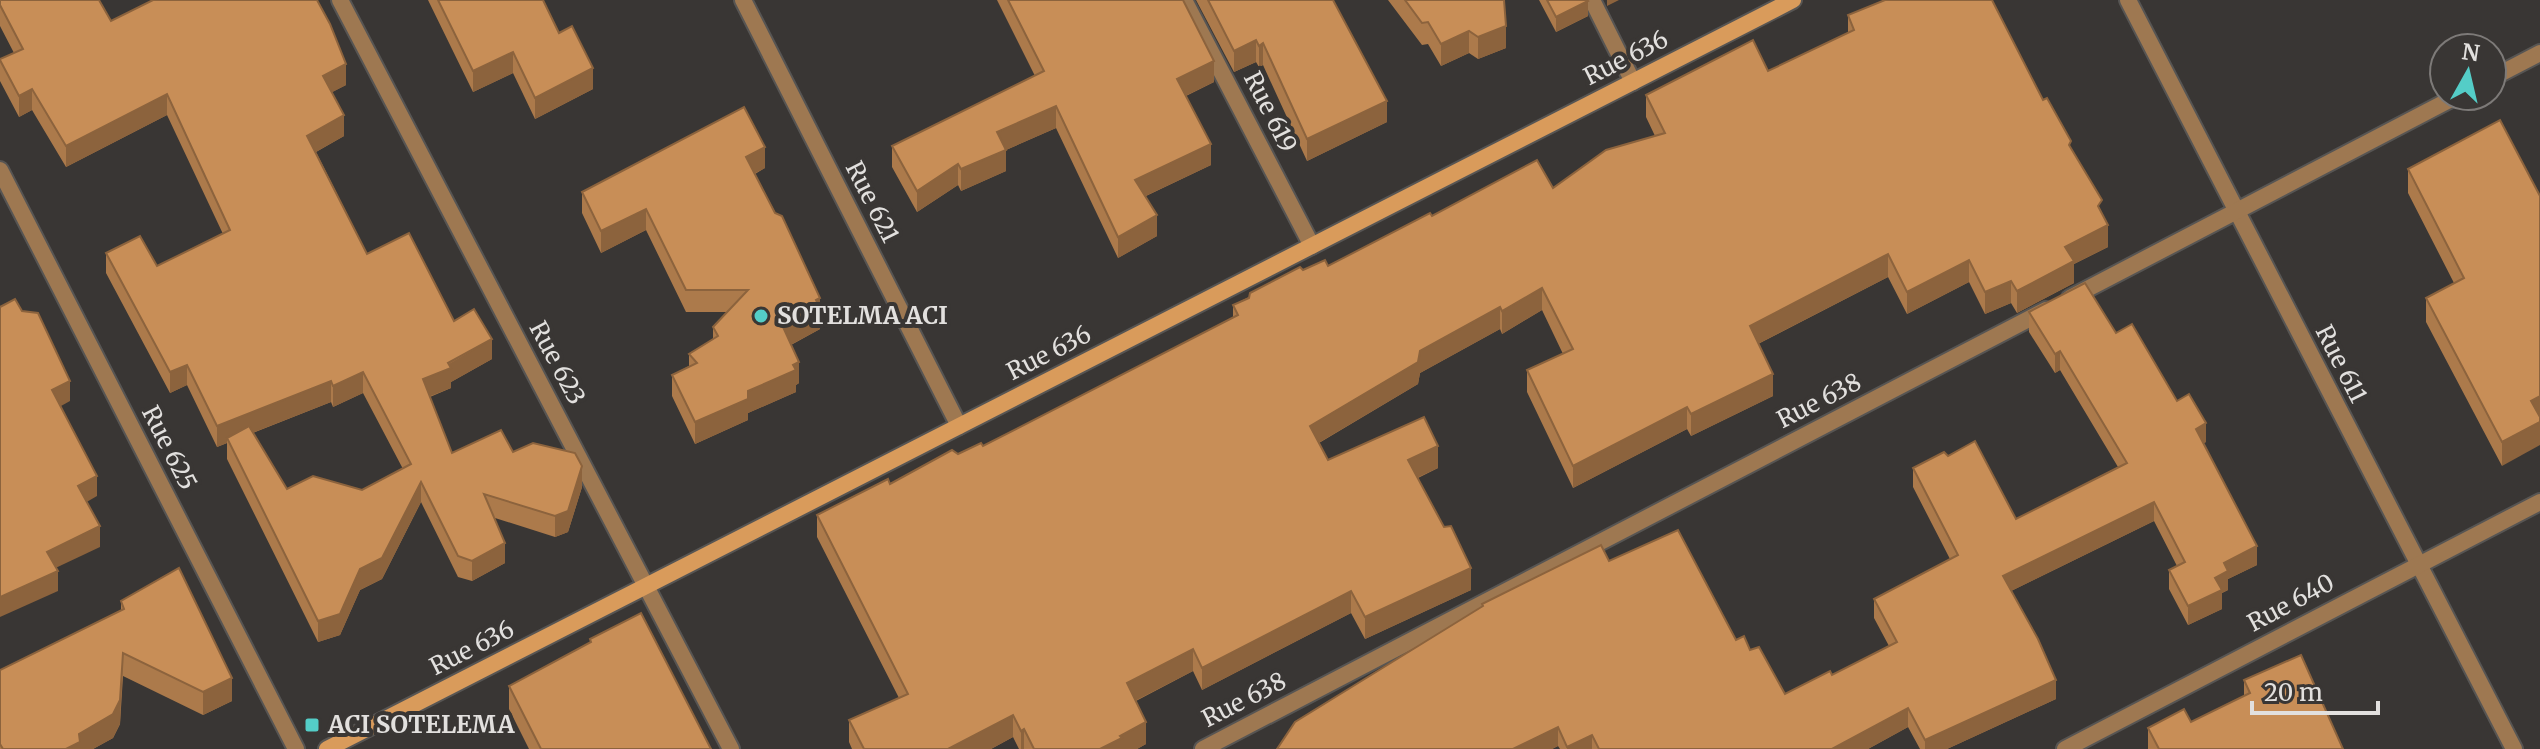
<svg xmlns="http://www.w3.org/2000/svg" width="2540" height="749" viewBox="0 0 2540 749" font-family="Merriweather,serif">
<rect width="100%" height="100%" fill="#393634"/>
<g fill="none" stroke-linecap="round" stroke-linejoin="round">
<defs>
<g id="street">
<polyline points="340,0 731,749"/>
<polyline points="743,0 959,426"/>
<polyline points="1184,0 1312,246"/>
<polyline points="1592,0 1633,82"/>
<polyline points="2128,0 2514,749"/>
<polyline points="2492,78 2540,53"/>
<polyline points="0,170 296,749"/>
<polyline points="2070,298 2457,96"/>
<polyline points="1203,749 2046,310"/>
<polyline points="2065,749 2540,502"/>
</g>
<polyline id="secondary" points="327,749 1793,0"/>
</defs>
<use href="#street" stroke="#575553" stroke-width="20"/>
<use href="#secondary" stroke="#575553" stroke-width="20"/>
<use href="#street" stroke="#9e7851" stroke-width="16"/>
<use href="#secondary" stroke="#d99b5b" stroke-width="16"/>
</g>
<g fill="#ac7a4b" fill-rule="evenodd">
<path d="M0 0 346 85 332 92 344 136 316 152 367 254 454 321 492 359 451 382V388L430 397 452 453 513 452 582 487 568 532 555 537 495 518 505 563 472 581 458 577 421 502 382 579 360 590 340 635 318 642 227 459V443L217 447 187 385 170 393 106 273V253L157 266 223 234 167 115 66 167 32 110 19 117 0 81V59L14 53 0 26ZM363 393 403 469 362 490 287 489 253 433 331 402 333 407Z"/>
<polygon points="428,0 543,0 559,33 593,89 535,119 513,73 473,92"/>
<polygon points="997,0 1183,0 1214,82 1186,96 1211,165 1146,196 1157,236 1118,258 1056,128 1006,150 1006,171 961,191 958,185 917,212 892,167 892,146 1035,76"/>
<polygon points="1196,0 1333,0 1387,122 1307,161 1263,65 1259,67 1256,62 1234,72"/>
<polygon points="1388,0 1504,0 1506,48 1478,59 1469,53 1441,66 1428,44 1422,45"/>
<polygon points="1539,0 1587,0 1588,16 1556,32"/>
<polygon points="1848,15 2043,100 2071,148 2102,213 2108,247 2074,264 2074,283 2017,313 2011,303 1985,314 1969,282 1907,314 1888,277 1758,344 1773,396 1691,436 1687,429 1573,488 1527,392 1527,370 1563,354 1542,310 1502,334 1500,329 1420,373 1418,384 1319,443 1328,460 1438,468 1418,478 1471,590 1365,639 1351,613 1202,690 1193,671 1136,701 1146,744 1137,749 1019,749 1013,737 991,749 852,749 849,742 849,720 899,698 817,537 817,515 890,484 958,454 983,446 1233,318 1233,305 1303,270 1328,266 1432,216 1553,188 1655,136 1646,117 1646,95 1768,71 1848,33"/>
<polygon points="765,168 755,174 820,298 820,329 791,345 799,383 796,385 796,392 748,413 748,420 695,444 672,396 672,375 689,366 689,354 713,339 713,327 728,312 686,312 646,230 601,253 582,213 582,192"/>
<polygon points="2408,169 2540,196 2502,466 2426,322 2426,298 2454,283 2408,193"/>
<polygon points="2029,312 2116,333 2177,401 2206,442 2203,443 2257,565 2228,579 2228,590 2222,593 2222,609 2188,625 2169,589 2169,570 2177,566 2154,521 2011,591 2056,699 1947,749 1920,749 1908,727 1868,749 1560,749 1558,746 1552,749 1277,749 1482,607 1482,604 1609,561 1750,650 1785,694 1832,675 1889,646 1874,618 1874,599 1950,559 1913,487 1913,468 2016,519 2118,467 2060,370 2055,373 2029,332"/>
<polygon points="121,601 232,701 203,715 123,676 120,724 113,738 93,749 0,749 0,670 121,610"/>
<polygon points="590,639 711,749 529,749 509,709 509,686 590,643"/>
<polygon points="2244,680 2343,749 2148,749 2148,728 2191,722 2244,696"/>
</g>
<g fill="#8c633d">
<polygon points="1607,0 1619,0 1607,6"/>
<polygon points="1588,1 1588,16 1556,32 1556,17"/>
<polygon points="1506,26 1506,48 1478,59 1478,37"/>
<polygon points="1469,31 1469,53 1441,66 1441,44"/>
<polygon points="1256,40 1256,62 1234,72 1234,51"/>
<polygon points="1263,43 1263,65 1259,67 1259,46"/>
<polygon points="513,52 513,73 473,92 473,71"/>
<polygon points="1214,61 1214,82 1177,100 1177,79"/>
<polygon points="346,64 346,85 323,97 323,76"/>
<polygon points="593,68 593,89 535,119 535,98"/>
<polygon points="32,89 32,110 19,117 19,96"/>
<polygon points="167,94 167,115 66,167 66,146"/>
<polygon points="1387,101 1387,122 1307,161 1307,139"/>
<polygon points="1056,106 1056,128 1006,150 1006,171 961,191 961,169 997,132"/>
<polygon points="344,115 344,136 307,157 307,136"/>
<polygon points="1211,144 1211,165 1135,201 1135,180"/>
<polygon points="765,147 765,168 746,178 746,157"/>
<polygon points="958,164 958,185 917,212 917,191"/>
<polygon points="646,209 646,230 601,253 601,231"/>
<polygon points="1157,215 1157,236 1118,258 1118,237"/>
<polygon points="2108,225 2108,247 2074,264 2074,283 2017,313 2017,291 2065,247"/>
<polygon points="1888,254 1888,277 1750,348 1750,326"/>
<polygon points="1969,260 1969,282 1907,314 1907,292"/>
<polygon points="2011,281 2011,303 1985,314 1985,292"/>
<polygon points="1542,288 1542,310 1502,334 1502,311"/>
<polygon points="820,298 820,329 783,349 783,327 816,300"/>
<polygon points="1500,307 1500,329 1420,373 1418,384 1310,448 1310,426 1420,351"/>
<polygon points="492,339 492,359 451,382 451,388 423,399 423,379"/>
<polygon points="2060,351 2060,370 2055,373 2055,354"/>
<polygon points="799,362 799,383 796,385 796,392 748,413 748,420 695,444 695,422"/>
<polygon points="187,365 187,385 170,393 170,372"/>
<polygon points="363,372 363,393 333,407 333,386"/>
<polygon points="1773,374 1773,396 1691,436 1691,414"/>
<polygon points="70,381 70,401 52,411 52,390"/>
<polygon points="331,381 331,402 229,442 227,438 227,443 217,447 217,426"/>
<polygon points="2540,396 2540,420 2531,401"/>
<polygon points="1687,407 1687,429 1573,488 1573,466"/>
<polygon points="2540,422 2540,445 2502,466 2502,442"/>
<polygon points="2206,423 2206,442 2196,448 2196,429"/>
<polygon points="1438,446 1438,468 1408,482 1408,460"/>
<polygon points="582,466 582,487 568,532 555,537 555,516"/>
<polygon points="97,476 97,496 78,507 78,486"/>
<polygon points="421,482 421,502 382,579 360,590 340,635 318,642 318,621 360,569"/>
<polygon points="2154,502 2154,521 2003,595 2003,576"/>
<polygon points="100,526 100,547 47,572 47,552"/>
<polygon points="505,543 505,563 472,581 472,561"/>
<polygon points="2257,546 2257,565 2228,579 2228,590 2222,593 2222,609 2188,625 2188,606 2215,578 2224,563"/>
<polygon points="1471,568 1471,590 1365,639 1365,617"/>
<polygon points="58,571 58,591 0,617 0,597"/>
<polygon points="1351,591 1351,613 1202,690 1202,668"/>
<polygon points="1193,649 1193,671 1127,705 1127,683"/>
<polygon points="123,653 120,724 113,738 93,749 66,749"/>
<polygon points="232,678 232,701 203,715 203,692"/>
<polygon points="2056,680 2056,699 1947,749 1925,749 1925,740"/>
<polygon points="1908,708 1908,727 1868,749 1832,749"/>
<polygon points="1013,715 1013,737 991,749 948,749"/>
<polygon points="1146,722 1146,744 1137,749 1100,749 1120,736"/>
<polygon points="1558,727 1558,746 1552,749 1513,749"/>
<polygon points="1024,729 1024,749 1021,749 1021,731"/>
<polygon points="1592,735 1592,749 1567,749 1567,747"/>
</g>
<g fill="#c88e57" stroke="#8c633d" stroke-width="2">
<polygon points="0,0 99,0 111,21 153,0 317,0 330,24 346,64 323,76 344,115 307,136 367,254 409,233 454,321 474,309 492,339 448,363 451,368 423,379 452,453 501,430 513,452 533,443 575,453 582,466 568,511 555,516 484,494 505,543 472,561 458,556 421,482 382,558 360,569 340,614 318,621 227,438 249,426 287,489 313,476 362,490 411,464 363,372 333,386 331,381 217,426 187,365 170,372 106,253 140,236 157,266 230,230 167,94 66,146 32,89 19,96 0,60 0,59 23,49 0,5"/>
<polygon points="438,0 543,0 559,33 572,26 593,68 535,98 513,52 473,71"/>
<polygon points="1008,0 1183,0 1214,61 1177,79 1211,144 1135,180 1157,215 1118,237 1056,106 997,132 1006,150 961,169 958,164 917,191 892,146 1044,71"/>
<polygon points="1208,0 1333,0 1387,101 1307,139 1263,43 1259,46 1256,40 1234,51"/>
<polygon points="1405,0 1504,0 1506,26 1478,37 1469,31 1441,44 1428,22 1422,23"/>
<polygon points="1547,0 1587,0 1588,1 1556,17"/>
<polygon points="1885,0 1992,0 2043,100 2047,98 2071,141 2069,145 2102,200 2098,206 2108,225 2065,247 2074,261 2017,291 2011,281 1985,292 1969,260 1907,292 1888,254 1750,326 1773,374 1691,414 1687,407 1573,466 1527,370 1573,349 1542,288 1502,311 1500,307 1420,351 1418,362 1310,426 1328,460 1424,417 1438,446 1408,460 1444,527 1451,526 1471,568 1365,617 1351,591 1202,668 1193,649 1127,683 1146,722 1120,736 1122,738 1100,749 1034,749 1024,729 1021,731 1013,715 948,749 864,749 849,720 908,694 817,515 888,479 890,484 952,450 958,454 981,443 983,446 1238,315 1233,305 1249,298 1250,293 1300,267 1303,270 1325,260 1328,266 1430,213 1432,216 1537,160 1553,188 1606,150 1665,133 1646,95 1753,40 1768,71 1854,30 1848,15"/>
<polygon points="744,107 765,147 746,157 775,213 782,216 820,298 816,300 820,308 783,327 799,362 793,365 796,370 748,391 748,399 695,422 672,375 697,363 689,354 718,336 713,327 748,290 686,290 646,209 601,231 582,192"/>
<polygon points="2500,120 2540,196 2540,396 2531,401 2540,417 2540,422 2502,442 2426,298 2464,278 2408,169"/>
<polygon points="2085,283 2116,333 2132,324 2177,401 2189,394 2206,423 2196,429 2257,546 2224,563 2228,571 2215,578 2222,590 2188,606 2169,570 2185,562 2154,502 2003,576 2038,639 2056,680 1925,740 1908,708 1832,749 1599,749 1592,735 1567,747 1558,727 1513,749 1277,749 1295,722 1483,606 1482,604 1601,545 1609,561 1678,530 1736,640 1744,636 1750,650 1759,647 1785,694 1830,671 1832,675 1897,642 1874,599 1958,555 1913,468 1944,452 1948,456 1975,441 2016,519 2127,463 2060,351 2055,354 2029,312"/>
<polygon points="15,299 22,311 38,313 70,381 52,390 97,476 78,486 100,526 47,552 58,571 0,597 0,307"/>
<polygon points="179,568 232,678 203,692 123,653 120,700 113,714 79,734 80,742 66,749 3,749 0,744 0,670 124,609 121,601"/>
<polygon points="641,613 711,749 541,749 509,686 591,642 590,639"/>
<polygon points="2301,655 2343,749 2159,749 2148,728 2184,709 2191,722 2250,693 2244,680"/>
</g>
<g fill="#54cdc7" stroke="#393634" stroke-width="3">
<circle cx="761" cy="316" r="8"/>
<rect x="304" y="717" width="16" height="16" rx="4"/>
</g>
<g text-anchor="middle" stroke-width="8" stroke-linejoin="round" paint-order="stroke">
<g font-size="24" fill="#e2e0de" stroke="#393634">
<text transform="translate(1626 58) rotate(-27)" y="8">Rue 636</text>
<text transform="translate(1270 112) rotate(63)" y="8">Rue 619</text>
<text transform="translate(872 202) rotate(63)" y="8">Rue 621</text>
<text transform="translate(1049 353) rotate(-27)" y="8">Rue 636</text>
<text transform="translate(557 363) rotate(62)" y="8">Rue 623</text>
<text transform="translate(2341 364) rotate(63)" y="8">Rue 611</text>
<text transform="translate(1819 401) rotate(-27)" y="8">Rue 638</text>
<text transform="translate(169 448) rotate(63)" y="8">Rue 625</text>
<text transform="translate(2291 603) rotate(-28)" y="8">Rue 640</text>
<text transform="translate(472 648) rotate(-27)" y="8">Rue 636</text>
<text transform="translate(1244 700) rotate(-27)" y="8">Rue 638</text>
</g>
<g font-size="24" font-weight="bold" fill="#e2e0de" stroke="#393634" text-anchor="start">
<text x="777" y="324">SOTELMA ACI</text>
<text x="328" y="733">ACI SOTELEMA</text>
</g>
</g>
<g transform="translate(2468 72) rotate(8)"><circle r="38" fill="#393634" stroke="#7d7a78" stroke-width="2"/>
<path d="M0-6L14 30L0 20L-14 30Z" fill="#54cdc7"/>
<text y="-12" font-size="22" font-weight="bold" text-anchor="middle" fill="#e2e0de">N</text>
</g>
<path d="M2252 701v12h126v-12" fill="none" stroke="#e2e0de" stroke-width="4"/>
<text x="2264" y="701" font-size="24" fill="#e2e0de" stroke="#393634" stroke-width="6" paint-order="stroke">20 m</text>
</svg>
